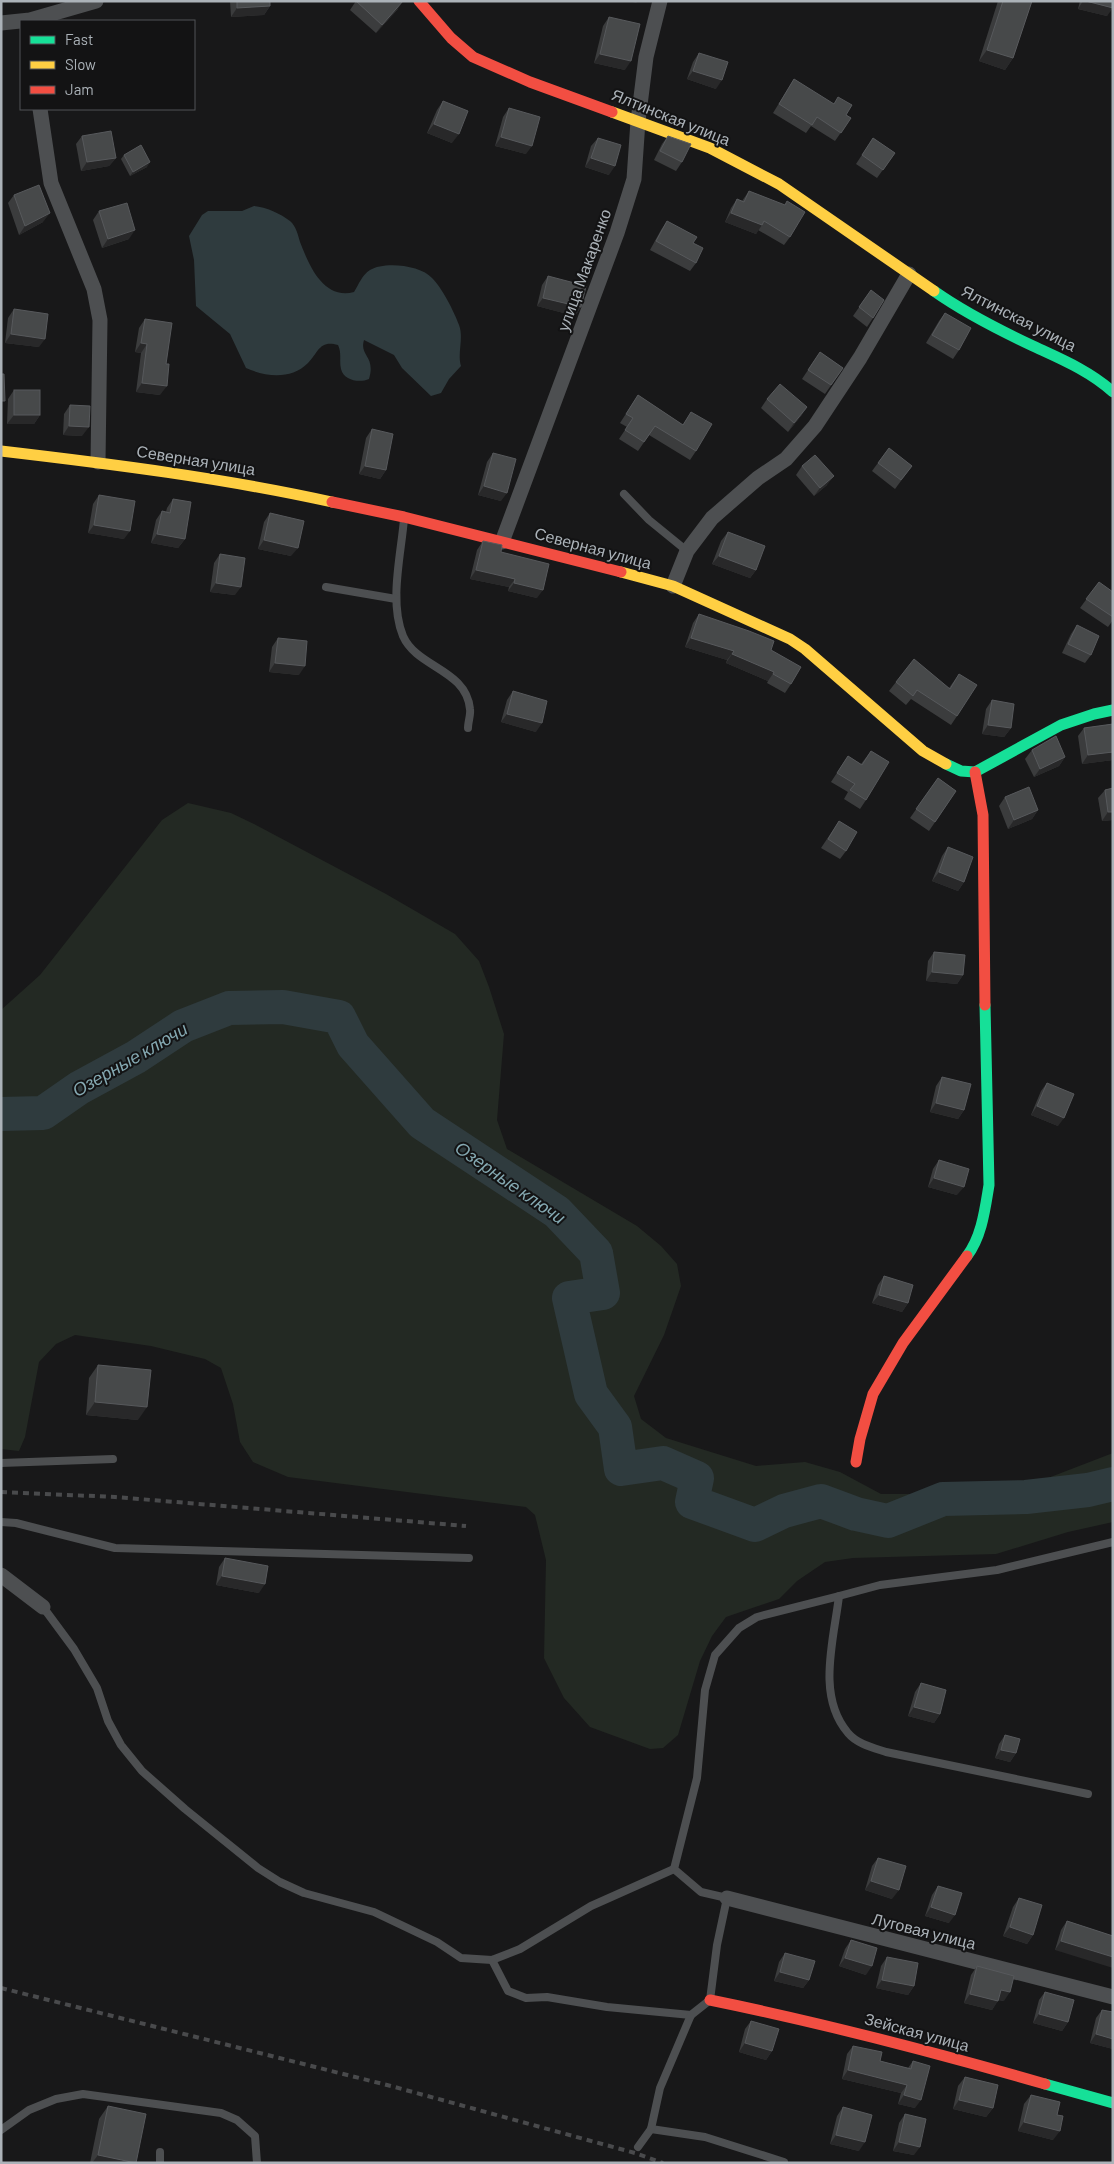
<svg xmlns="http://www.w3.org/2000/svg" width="1114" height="2164" viewBox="0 0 1114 2164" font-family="Barlow,sans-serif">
<rect width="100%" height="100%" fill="#181819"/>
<polygon fill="#232923" points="188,803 231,813 254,824 386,894 455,934 479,961 489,987 504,1034 497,1120 507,1149 637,1226 661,1246 677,1264 681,1286 664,1335 634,1396 641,1419 666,1438 756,1466 805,1462 840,1472 881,1494 934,1494 1035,1483 1113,1453 1113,1522 1068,1532 996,1554 853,1558 825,1562 797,1581 779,1599 726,1617 712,1636 700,1661 678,1735 663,1748 650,1749 590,1727 564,1698 544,1658 546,1560 535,1515 526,1507 288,1477 253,1462 240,1442 233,1404 221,1368 205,1359 151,1346 75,1335 56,1344 39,1362 25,1437 19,1451 1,1449 1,1010 40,975 162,820"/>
<path fill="#2f3b3e" d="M254 206C266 207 281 214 290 221 296 226 298 235 300 242 309 265 323 300 354 292 359 284 362 275 370 270 384 261 421 265 432 278 442 288 454 311 459 325 464 338 457 354 461 366L449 379 441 393 431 396 402 368 394 355 364 340C359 356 376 356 369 379 360 383 344 381 341 369 339 361 342 353 338 345 319 340 319 352 308 363 291 380 266 377 246 368L230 334 196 306 194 260 189 236 202 215 208 211H242Z"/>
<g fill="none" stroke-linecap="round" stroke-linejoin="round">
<polyline stroke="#2f3b3e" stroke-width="34" points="1,1114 43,1113 79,1088 136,1057 183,1026 229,1008 283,1007 339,1017 353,1045 422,1123 557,1212 596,1253 603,1293 569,1298 591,1394 615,1427 621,1469 663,1463 697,1478 692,1502 755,1525 784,1511 821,1501 856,1514 888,1521 943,1499 1026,1497 1088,1490 1113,1484"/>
<g stroke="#4d4f51" stroke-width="8">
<polyline points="624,494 649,520 687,551"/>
<path d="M404 519C401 555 389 602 403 636 417 668 466 669 470 709 471 714 468 722 468 728"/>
<polyline points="326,587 396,599"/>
<polyline points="1,1463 113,1459"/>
<polyline points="1,1522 16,1523 115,1548 469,1558"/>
<polyline points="839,1596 880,1585 997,1570 1113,1542"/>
<polyline points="43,1607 74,1649 97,1688 108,1721 121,1745 142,1771 185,1809 258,1868 280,1882 304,1893 374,1912 437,1942 461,1958 492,1960 520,1949 591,1906 674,1869"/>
<polyline points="492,1960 508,1991 526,1998 547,1997 607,2007 691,2015"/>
<polyline points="651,2129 705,2137 784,2162"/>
<polyline points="1,2130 29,2110 56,2099 83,2094 221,2113 237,2120 255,2136 257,2163"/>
<path d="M638 2147 651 2129 660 2088 691 2015 710 2000 717 1945 727 1898 701 1892 674 1869 697 1778 705 1690 715 1655 739 1628 757 1617 839 1596C834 1639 816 1696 848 1733 857 1744 874 1748 886 1752L1088 1794"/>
<polyline points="160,2152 160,2163"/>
</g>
<g stroke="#4d4f51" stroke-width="15">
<polyline points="1,23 30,20 96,1"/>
<polyline points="40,109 51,183 94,289 100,320 98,462"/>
<polyline points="502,542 617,233 634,179 638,121 646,57 660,1"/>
<polyline points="673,586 687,551 712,518 758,478 786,459 815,426 860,358 909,274"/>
<polyline points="1,1575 43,1607"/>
<polyline points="727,1898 1113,1997"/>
</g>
<g stroke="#16e098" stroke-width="11">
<path d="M934 291C965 313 999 330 1033 346 1061 359 1090 371 1113 392"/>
<polyline points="946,764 961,771 975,772 1061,725 1094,714 1113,710"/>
<path d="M967 1256C982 1236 985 1209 989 1185L985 1005"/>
<polyline points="1045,2084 1113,2103"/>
</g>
<g stroke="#ffcf43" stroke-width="11">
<polyline points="612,112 710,148 779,184 934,291"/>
<path d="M1 451C112 464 223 478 332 502"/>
<polyline points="621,572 673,586 790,639 805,649 923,751 946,764"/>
</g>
<g stroke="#f24e42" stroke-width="11">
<polyline points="419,1 451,38 473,57 530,82 612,112"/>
<polyline points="332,502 404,517 621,572"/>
<polyline points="975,772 983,815 985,1005"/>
<polyline points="856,1462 860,1439 873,1394 903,1343 967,1256"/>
<path d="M710 2000C823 2023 934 2052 1045 2084"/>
</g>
<g stroke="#494a4c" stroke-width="4" stroke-dasharray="6 5" stroke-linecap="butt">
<polyline points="1,1492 115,1497 466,1526"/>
<polyline points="1,1988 391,2086 635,2153 663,2163"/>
</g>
</g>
<g fill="#3b3c3d">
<polygon points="230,1 270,1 270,6 264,15 231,17"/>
<polygon points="356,1 398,9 376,33 350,10"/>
<polygon points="998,1 1032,1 1013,58 1005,70 979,61"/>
<polygon points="1080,1 1113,1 1107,16 1078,9"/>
<polygon points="609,17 625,70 594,63 603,26"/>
<polygon points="699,53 716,89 687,79 693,62"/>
<polygon points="794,79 851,118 835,141 811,126 806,133 773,113"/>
<polygon points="443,101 452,143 427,133 437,110"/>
<polygon points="509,108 526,154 495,146 503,117"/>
<polygon points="82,136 116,158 109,166 81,171 76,144"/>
<polygon points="668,136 682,162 676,171 654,160 662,144"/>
<polygon points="598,138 609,175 585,167 591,146"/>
<polygon points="873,138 895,153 877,178 856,164"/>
<polygon points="124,155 147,167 130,176 121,159"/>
<polygon points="749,191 790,237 784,245 758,230 756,234 725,222 731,208 737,199 742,201"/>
<polygon points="14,195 43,222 19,235 8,203"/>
<polygon points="99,211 129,239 102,248 93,220"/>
<polygon points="667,221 693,243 696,263 690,271 650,250 661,230"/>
<polygon points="548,276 581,307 575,316 537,306 542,285"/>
<polygon points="871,290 873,318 867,327 853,316"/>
<polygon points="14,309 39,347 5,343 8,318"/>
<polygon points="945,313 959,350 953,359 926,343 939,321"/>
<polygon points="145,319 160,395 136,392 141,353 135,352 139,328"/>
<polygon points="820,352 843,368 825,394 802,379"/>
<polygon points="14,390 40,415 34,424 7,424 8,399"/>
<polygon points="638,395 683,425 691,412 696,451 690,460 649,435 638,451 619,439 627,427 620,423"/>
<polygon points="767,399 807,407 801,416 788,432 761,408"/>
<polygon points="70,405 82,436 63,435 64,414"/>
<polygon points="372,429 386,470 380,479 359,474 366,438"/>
<polygon points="889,448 912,466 895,489 872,471"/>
<polygon points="493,453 501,501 478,495 487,462"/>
<polygon points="802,466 827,485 814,496 796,475"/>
<polygon points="99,495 124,539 88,533 93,504"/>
<polygon points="173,499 185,539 178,548 151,543 156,520 162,511 166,512 167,508"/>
<polygon points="270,513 291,556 258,549 264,522"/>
<polygon points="728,532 756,570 750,578 712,564 721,541"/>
<polygon points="483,541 501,552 537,598 508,591 509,587 470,579 477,550"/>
<polygon points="220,554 235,595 210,592 214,563"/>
<polygon points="1099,582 1113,592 1113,620 1108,627 1080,608"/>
<polygon points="699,614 771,650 791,684 785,693 767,683 768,681 726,663 727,660 685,647 693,623"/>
<polygon points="1077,625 1091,655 1085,663 1062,653 1071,634"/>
<polygon points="278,638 299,675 269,672 272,647"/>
<polygon points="959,674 957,716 951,725 911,699 906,705 889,691 896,682 949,688"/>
<polygon points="513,691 536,732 501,722 507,700"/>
<polygon points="992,700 1011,728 1004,737 982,734 986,709"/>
<polygon points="1113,724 1113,760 1082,764 1078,736 1084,728"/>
<polygon points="1032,750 1065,757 1059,766 1034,777 1025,759"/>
<polygon points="871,751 866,800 860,809 844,799 848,792 831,782 848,756 861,764"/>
<polygon points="938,778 956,791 929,831 910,818"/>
<polygon points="1113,788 1113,820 1102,821 1098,798 1105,790"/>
<polygon points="1005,797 1038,810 1032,819 1008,829 999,806"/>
<polygon points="839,821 846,851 840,859 821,848"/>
<polygon points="948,847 964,882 958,891 932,881 942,856"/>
<polygon points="934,952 963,975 957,984 926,981 928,961"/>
<polygon points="942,1077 964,1110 958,1119 930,1112 936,1086"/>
<polygon points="1047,1083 1058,1126 1031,1115 1041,1091"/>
<polygon points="939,1160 957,1195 928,1187 933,1169"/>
<polygon points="884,1276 908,1303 902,1312 872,1303 878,1285"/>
<polygon points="98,1365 138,1420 86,1415 89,1378"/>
<polygon points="225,1558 259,1593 216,1585 219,1567"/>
<polygon points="921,1683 940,1714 934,1723 908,1716 915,1692"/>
<polygon points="1005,1735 1016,1753 1010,1762 995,1758 999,1744"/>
<polygon points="878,1858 892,1899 865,1890 872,1866"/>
<polygon points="938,1886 949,1923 925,1916 932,1895"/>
<polygon points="1019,1898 1033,1935 1027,1944 1003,1936 1013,1907"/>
<polygon points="1067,1921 1113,1936 1055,1950 1061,1930"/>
<polygon points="851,1940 866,1975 839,1966 845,1949"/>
<polygon points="785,1953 809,1980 803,1988 774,1981 779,1962"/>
<polygon points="887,1957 914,1986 908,1995 876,1988 881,1966"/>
<polygon points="977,1966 1004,2001 998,2000 992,2010 964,2003 971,1975"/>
<polygon points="1045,1992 1068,2022 1062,2031 1033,2023 1039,2000"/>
<polygon points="1102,2010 1113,2012 1113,2049 1090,2043 1096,2018"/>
<polygon points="751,2021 772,2051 766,2060 739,2052 745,2029"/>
<polygon points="853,2046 880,2061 908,2068 913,2061 915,2108 898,2104 901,2093 842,2079 847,2054"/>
<polygon points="965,2077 993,2108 986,2117 953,2109 958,2086"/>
<polygon points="1031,2095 1057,2115 1053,2140 1018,2131 1024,2104"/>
<polygon points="108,2106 136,2163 90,2163 99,2119"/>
<polygon points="843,2107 859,2151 830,2144 837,2116"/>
<polygon points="905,2114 914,2155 893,2151 899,2123"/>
</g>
<g fill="#282829">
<polygon points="403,1 398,9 376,33 382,25"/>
<polygon points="629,1 638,1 636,3"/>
<polygon points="1083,1 1113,8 1107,16 1078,9"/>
<polygon points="270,6 264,15 231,17 237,8"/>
<polygon points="987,50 1013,58 1005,70 979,61"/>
<polygon points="600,54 631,61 625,70 594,63"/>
<polygon points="693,71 722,80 716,89 687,79"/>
<polygon points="434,124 459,134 452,143 427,133"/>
<polygon points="501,137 532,146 526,154 495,146"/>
<polygon points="116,158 109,166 81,171 87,162"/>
<polygon points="591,158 615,166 609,175 585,167"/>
<polygon points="150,162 147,167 130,176 133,172"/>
<polygon points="50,213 43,222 19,235 25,226"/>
<polygon points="731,213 762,225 756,234 725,222"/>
<polygon points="135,230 129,239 102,248 108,239"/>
<polygon points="543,298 581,307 575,316 537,306"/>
<polygon points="11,334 45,339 39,347 5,343"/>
<polygon points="141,343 147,344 141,353 135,352"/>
<polygon points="142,383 167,386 160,395 136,392"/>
<polygon points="807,407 801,416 788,432 794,423"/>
<polygon points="14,415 40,415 34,424 7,424"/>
<polygon points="69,426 89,427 82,436 63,435"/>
<polygon points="365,466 386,470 380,479 359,474"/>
<polygon points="834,476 827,485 814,496 820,488"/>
<polygon points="484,486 507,493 501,501 478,495"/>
<polygon points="94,525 130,531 124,539 88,533"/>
<polygon points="157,534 185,539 178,548 151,543"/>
<polygon points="264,540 298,548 291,556 258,549"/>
<polygon points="719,556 756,570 750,578 712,564"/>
<polygon points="476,570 515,579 509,587 470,579"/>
<polygon points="216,583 241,587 235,595 210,592"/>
<polygon points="514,583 543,590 537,598 508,591"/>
<polygon points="691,638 734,651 727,660 685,647"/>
<polygon points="732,654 774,672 768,681 726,663"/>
<polygon points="275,663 305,666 299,675 269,672"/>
<polygon points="507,714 542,723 536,732 501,722"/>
<polygon points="988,725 1011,728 1004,737 982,734"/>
<polygon points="1113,752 1113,760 1082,764 1088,755"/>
<polygon points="1065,757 1059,766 1034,777 1040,769"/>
<polygon points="1038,810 1032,819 1008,829 1014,820"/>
<polygon points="1108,812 1113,812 1113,820 1102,821"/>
<polygon points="939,872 964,882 958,891 932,881"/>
<polygon points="932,972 963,975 957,984 926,981"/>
<polygon points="936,1103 964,1110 958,1119 930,1112"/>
<polygon points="1037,1106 1064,1118 1058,1126 1031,1115"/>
<polygon points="934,1178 964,1187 957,1195 928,1187"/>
<polygon points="879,1295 908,1303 902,1312 872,1303"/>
<polygon points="95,1402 147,1407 138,1420 86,1415"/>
<polygon points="222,1576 265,1584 259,1593 216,1585"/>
<polygon points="914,1707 940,1714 934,1723 908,1716"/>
<polygon points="1001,1750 1016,1753 1010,1762 995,1758"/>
<polygon points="871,1881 899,1890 892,1899 865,1890"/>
<polygon points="931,1907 955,1915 949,1923 925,1916"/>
<polygon points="1010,1927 1033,1935 1027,1944 1003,1936"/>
<polygon points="1061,1941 1113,1957 1113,1968 1055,1950"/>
<polygon points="845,1958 872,1966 866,1975 839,1966"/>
<polygon points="780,1972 809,1980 803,1988 774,1981"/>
<polygon points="882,1980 914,1986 908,1995 876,1988"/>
<polygon points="1001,1990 1010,1992 1004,2001 995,1999"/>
<polygon points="970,1994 998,2001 992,2010 964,2003"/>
<polygon points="1039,2014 1068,2022 1062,2031 1033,2023"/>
<polygon points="1096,2034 1113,2039 1113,2049 1090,2043"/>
<polygon points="745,2043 772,2051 766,2060 739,2052"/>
<polygon points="848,2070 907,2085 901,2093 842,2079"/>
<polygon points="904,2095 921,2100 915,2108 898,2104"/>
<polygon points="959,2100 993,2108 986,2117 953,2109"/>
<polygon points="1024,2122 1060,2131 1053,2140 1018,2131"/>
<polygon points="836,2135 865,2142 859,2151 830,2144"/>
<polygon points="899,2142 920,2147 914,2155 893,2151"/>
<polygon points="98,2155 136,2163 92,2163"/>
</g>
<g fill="#47494a" stroke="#57595c">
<polygon points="237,1 270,1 270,6 237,8"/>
<polygon points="356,1 403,1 382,25"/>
<polygon points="1003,1 1032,1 1013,58 987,50"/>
<polygon points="1086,1 1113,1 1113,8"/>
<polygon points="609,17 640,24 631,61 600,54"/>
<polygon points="699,53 728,62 722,80 693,71"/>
<polygon points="794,79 834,104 838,97 852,105 846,115 851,118 841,133 817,117 812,125 779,104"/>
<polygon points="443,101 468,111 459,134 434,124"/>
<polygon points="509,108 540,117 532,146 501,137"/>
<polygon points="111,131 116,158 87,162 82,136"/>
<polygon points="668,136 691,144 682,162 660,151"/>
<polygon points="598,138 621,145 615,166 591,158"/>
<polygon points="873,138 895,153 883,170 862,155"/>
<polygon points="141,145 150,162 133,172 124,155"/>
<polygon points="39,185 50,213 25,226 14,195"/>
<polygon points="749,191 785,205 787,201 805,212 790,237 764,221 762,225 731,213 737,199 744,202"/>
<polygon points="127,203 135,230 108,239 99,211"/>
<polygon points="667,221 697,237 693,243 703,248 696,263 656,241"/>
<polygon points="548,276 586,286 581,307 543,298"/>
<polygon points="871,290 884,300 873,318 859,307"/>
<polygon points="14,309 48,314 45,339 11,334"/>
<polygon points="945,313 971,328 959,350 932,335"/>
<polygon points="145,319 172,323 166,364 169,364 167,386 142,383 147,344 141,343"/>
<polygon points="820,352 843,368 831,385 808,370"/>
<polygon points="1,374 4,374 5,401 1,401"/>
<polygon points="780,384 807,407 794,423 767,399"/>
<rect x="14" y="390" width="26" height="25"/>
<polygon points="638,395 683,425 691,412 712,424 696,451 655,426 644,442 625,430 633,418 626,414"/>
<polygon points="70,405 90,406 89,427 69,426"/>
<polygon points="372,429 393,434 386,470 365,466"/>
<polygon points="889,448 912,466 901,480 878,463"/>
<polygon points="493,453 516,459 507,493 484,486"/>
<polygon points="815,455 834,476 820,488 802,466"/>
<polygon points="99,495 135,501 130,531 94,525"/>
<polygon points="173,499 191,502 185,539 157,534 162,511 170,513"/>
<polygon points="270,513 304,521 298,548 264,540"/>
<polygon points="728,532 765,546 756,570 719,556"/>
<polygon points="483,541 502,545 501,552 549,564 543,590 514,583 515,579 476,570"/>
<polygon points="220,554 245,558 241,587 216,583"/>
<polygon points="1099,582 1113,592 1113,617 1086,599"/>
<polygon points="699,614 749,631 774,641 771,650 801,667 791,684 773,674 774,672 732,654 734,651 691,638"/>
<polygon points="1077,625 1099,636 1091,655 1068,644"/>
<polygon points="278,638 307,641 305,666 275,663"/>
<polygon points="914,659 950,689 959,674 977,685 957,716 917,690 913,696 896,682"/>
<polygon points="513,691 547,701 542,723 507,714"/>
<polygon points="992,700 1014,704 1011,728 988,725"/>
<polygon points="1113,724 1113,752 1088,755 1084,728"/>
<polygon points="1056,736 1065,757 1040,769 1032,750"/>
<polygon points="871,751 889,762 866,800 850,790 855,784 837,773 848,756 862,765"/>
<polygon points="938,778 956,791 935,822 916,809"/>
<polygon points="1029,787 1038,810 1014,820 1005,797"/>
<polygon points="1113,788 1113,812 1108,812 1105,790"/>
<polygon points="839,821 857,832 846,851 828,839"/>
<polygon points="948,847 973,857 964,882 939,872"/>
<polygon points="934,952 965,955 963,975 932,972"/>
<polygon points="942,1077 971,1084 964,1110 936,1103"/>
<polygon points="1047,1083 1074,1094 1064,1118 1037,1106"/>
<polygon points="939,1160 969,1169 964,1187 934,1178"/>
<polygon points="884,1276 913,1285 908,1303 879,1295"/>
<polygon points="98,1365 151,1370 147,1407 95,1402"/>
<polygon points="225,1558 268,1566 265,1584 222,1576"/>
<polygon points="921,1683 946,1690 940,1714 914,1707"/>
<polygon points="1005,1735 1020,1739 1016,1753 1001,1750"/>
<polygon points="878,1858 906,1866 899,1890 871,1881"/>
<polygon points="938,1886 962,1893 955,1915 931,1907"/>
<polygon points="1019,1898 1042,1905 1033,1935 1010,1927"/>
<polygon points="1067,1921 1113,1936 1113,1957 1061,1941"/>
<polygon points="851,1940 877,1948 872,1966 845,1958"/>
<polygon points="785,1953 815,1961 809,1980 780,1972"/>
<polygon points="887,1957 918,1963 914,1986 882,1980"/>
<polygon points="977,1966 1014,1976 1010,1992 1001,1990 998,2001 970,1994"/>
<polygon points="1045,1992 1074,2000 1068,2022 1039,2014"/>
<polygon points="1102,2010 1113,2012 1113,2039 1096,2034"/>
<polygon points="751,2021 779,2029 772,2051 745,2043"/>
<polygon points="853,2046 882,2052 880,2061 911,2069 913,2061 930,2066 921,2100 904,2095 907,2085 848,2070"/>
<polygon points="965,2077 998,2085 993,2108 959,2100"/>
<polygon points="1031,2095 1060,2102 1057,2115 1063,2116 1060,2131 1024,2122"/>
<polygon points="108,2106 146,2114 136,2163 98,2155"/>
<polygon points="843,2107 872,2115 865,2142 836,2135"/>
<polygon points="905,2114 926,2119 920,2147 899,2142"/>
</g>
<g text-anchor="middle" stroke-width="4" stroke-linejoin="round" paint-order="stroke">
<g font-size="16" fill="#abb2b8" stroke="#131314">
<text transform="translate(671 117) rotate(22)" y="6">Ялтинская улица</text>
<text transform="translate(584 270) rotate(-70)" y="6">улица Макаренко</text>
<text transform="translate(1019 318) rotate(27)" y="6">Ялтинская улица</text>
<text transform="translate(196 460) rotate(9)" y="6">Северная улица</text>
<text transform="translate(593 548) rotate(15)" y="6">Северная улица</text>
<text transform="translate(924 1931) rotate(14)" y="6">Луговая улица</text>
<text transform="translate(917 2032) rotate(15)" y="6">Зейская улица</text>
</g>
<g font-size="18" font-style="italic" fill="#84a8b1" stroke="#131314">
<text transform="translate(130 1060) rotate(-30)" y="6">Озерные ключи</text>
<text transform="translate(510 1183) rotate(35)" y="6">Озерные ключи</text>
</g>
</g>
<rect width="1114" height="2164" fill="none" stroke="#abb2b8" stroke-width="5"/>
<rect x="20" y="20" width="175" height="90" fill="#131314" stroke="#505356"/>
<rect x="30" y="36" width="25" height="8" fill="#16e098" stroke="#505356"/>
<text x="65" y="45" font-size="15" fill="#abb2b8">Fast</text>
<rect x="30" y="61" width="25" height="8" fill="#ffcf43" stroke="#505356"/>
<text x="65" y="70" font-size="15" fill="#abb2b8">Slow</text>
<rect x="30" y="86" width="25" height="8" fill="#f24e42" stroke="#505356"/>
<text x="65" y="95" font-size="15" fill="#abb2b8">Jam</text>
</svg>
